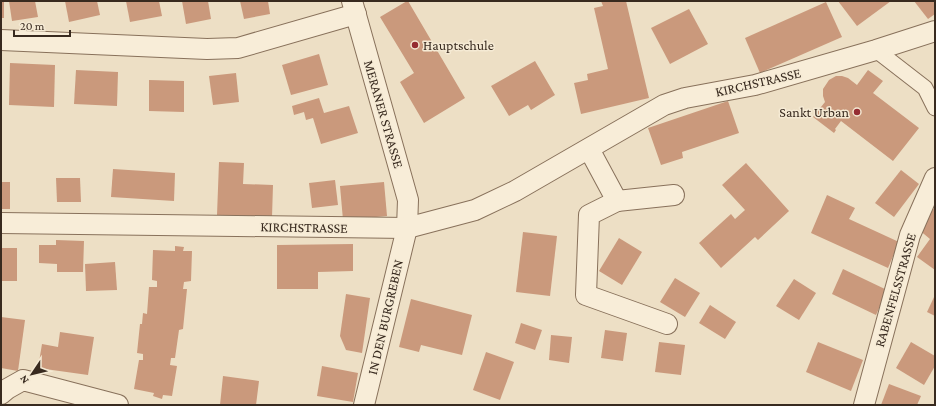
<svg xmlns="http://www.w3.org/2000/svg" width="936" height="406" viewBox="0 0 936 406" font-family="'Crimson Pro',serif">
<rect width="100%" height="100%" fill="#eddfc5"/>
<g fill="#ca997c">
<rect x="1" y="1" width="3" height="17"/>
<polygon points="9,1 35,1 38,17 12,21"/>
<polygon points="65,1 97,1 100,15 69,22"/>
<polygon points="126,1 159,1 162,16 130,22"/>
<polygon points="182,1 208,1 211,19 186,24"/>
<polygon points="240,1 268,1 270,14 244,19"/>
<polygon points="407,1 408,1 465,98 424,123 400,82 414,73 380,17"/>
<polygon points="601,1 626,1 649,98 581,114 574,83 588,80 587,74 608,69 594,8 603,6"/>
<polygon points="838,1 891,1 857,26"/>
<polygon points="914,1 935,1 935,14 928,19"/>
<polygon points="826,2 842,37 760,73 745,38"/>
<polygon points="689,9 708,44 670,64 651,28"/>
<polygon points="319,54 328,85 291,95 282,65"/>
<polygon points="535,61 555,95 531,110 528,105 509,116 491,86"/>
<polygon points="10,63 55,65 54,107 9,105"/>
<polygon points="76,70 118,72 117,106 74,104"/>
<polygon points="868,70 883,81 873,93 919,128 893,161 841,121 835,129 836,130 834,133 813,117 825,102 823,96 823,89 829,80 836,76 842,76 848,78 857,85"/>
<polygon points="236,73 239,102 213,105 209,76"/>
<polygon points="149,80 184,81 184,112 149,111"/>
<polygon points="319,98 324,113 349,106 358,133 321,144 313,118 306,120 304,112 294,115 292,106"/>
<polygon points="728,101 739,133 682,152 683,158 661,165 648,128"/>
<polygon points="219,162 244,163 243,184 273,185 272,217 217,215"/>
<polygon points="746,163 789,211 758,240 755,237 721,268 699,243 731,214 735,219 745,210 722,185"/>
<polygon points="113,169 175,173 174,201 111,197"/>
<polygon points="901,170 919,184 894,217 875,203"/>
<polygon points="56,178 80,178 81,202 57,202"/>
<polygon points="335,180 338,205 312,208 309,183"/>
<rect x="1" y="182" width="9" height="27"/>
<polygon points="384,182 387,216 343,220 340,186"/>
<polygon points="827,195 855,208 849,219 899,242 888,268 811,233"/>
<polygon points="935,207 935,270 917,257 930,239 918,229"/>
<polygon points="523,232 557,236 550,296 516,292"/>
<polygon points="619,238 642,252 622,285 599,271"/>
<polygon points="56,240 84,241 83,272 57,272 57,264 39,263 39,245 56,245"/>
<polygon points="353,244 353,271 318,272 318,289 277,289 277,245"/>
<polygon points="175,246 184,247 183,251 192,251 191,281 184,282 183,289 187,289 183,329 179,330 175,358 171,358 170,365 177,366 172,396 163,395 162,399 153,396 154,393 134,389 139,360 143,360 143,354 137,353 140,324 142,324 143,313 147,314 149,287 157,287 157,281 152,280 153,250 175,251"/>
<rect x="1" y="248" width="16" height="33"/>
<polygon points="115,262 117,290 86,291 85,264"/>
<polygon points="843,269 887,290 876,315 832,294"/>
<polygon points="675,278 700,293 685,317 660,302"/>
<polygon points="794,279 816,293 799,320 776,306"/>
<polygon points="346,294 370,298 362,353 346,350 340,336"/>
<polygon points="935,295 935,316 927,312"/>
<polygon points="411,299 472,315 462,355 421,345 419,352 399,347"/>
<polygon points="710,305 736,322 725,339 699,323"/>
<polygon points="1,317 25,320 18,371 1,368"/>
<polygon points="521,323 542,330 535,350 515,343"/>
<polygon points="605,330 627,333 623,361 601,358"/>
<polygon points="60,332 94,337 88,375 38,368 42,344 58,347"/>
<polygon points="551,335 572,337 569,363 549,360"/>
<polygon points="659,342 685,345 681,375 655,372"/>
<polygon points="818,342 863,360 851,391 806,372"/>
<polygon points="911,342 935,356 935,366 924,385 896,368"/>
<polygon points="486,352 514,362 500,400 473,390"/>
<polygon points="322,366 358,373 353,402 317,396"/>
<polygon points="223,376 259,381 256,405 220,405"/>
<polygon points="889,384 921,396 917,405 881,405"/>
</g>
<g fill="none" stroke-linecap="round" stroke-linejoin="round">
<defs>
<polyline id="pedestrian" points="876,50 925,88 935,108"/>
<g id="minor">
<polyline points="352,1 408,200 407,228 364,405"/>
<polyline points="1,40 207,49 238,48 356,14"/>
<polyline points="589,149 617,201 589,215 586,295 667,324"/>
<polyline points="617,201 674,195"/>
<polyline points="1,223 407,228 475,210 515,191 664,105 685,98 755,85 876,50 935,31"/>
<polyline points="1,394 7,389 23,380 118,405"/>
<polyline points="864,405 910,235 935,178"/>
</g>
</defs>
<use href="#pedestrian" stroke="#88715b" stroke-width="17"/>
<use href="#minor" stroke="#88715b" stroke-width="22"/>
<use href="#pedestrian" stroke="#f8edd8" stroke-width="15"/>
<use href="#minor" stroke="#f8edd8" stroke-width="20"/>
</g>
<g fill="#952d32" stroke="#f5ead4" stroke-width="1.5">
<circle cx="415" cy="45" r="4"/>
<circle cx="857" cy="112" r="4"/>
</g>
<g text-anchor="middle" stroke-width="3" stroke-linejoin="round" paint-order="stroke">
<g font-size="14" fill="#382a1f" stroke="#f5ead4" text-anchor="start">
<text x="423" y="50">Hauptschule</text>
<text x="849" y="117" text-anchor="end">Sankt Urban</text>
</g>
<g font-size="14" fill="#382a1f" stroke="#f5ead4">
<text transform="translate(758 82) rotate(-13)" y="5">KIRCHSTRASSE</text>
<text transform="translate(384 114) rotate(74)" y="5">MERANER STRASSE</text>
<text transform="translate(304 227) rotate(1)" y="5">KIRCHSTRASSE</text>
<text transform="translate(895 290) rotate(-74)" y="5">RABENFELSSTRASSE</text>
<text transform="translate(385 317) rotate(-77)" y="5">IN DEN BURGREBEN</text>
</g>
</g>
<rect width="936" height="406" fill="none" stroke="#382a1f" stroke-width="4"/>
<g transform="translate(32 374) rotate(235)" stroke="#f5ead4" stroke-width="3" paint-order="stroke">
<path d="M0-3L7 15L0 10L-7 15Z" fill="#382a1f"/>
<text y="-6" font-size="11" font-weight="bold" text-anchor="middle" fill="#382a1f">N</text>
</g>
<path d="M14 30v6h56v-6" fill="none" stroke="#382a1f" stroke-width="2"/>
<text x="20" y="30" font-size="12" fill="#382a1f" stroke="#f5ead4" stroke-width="3" paint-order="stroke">20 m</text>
</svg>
